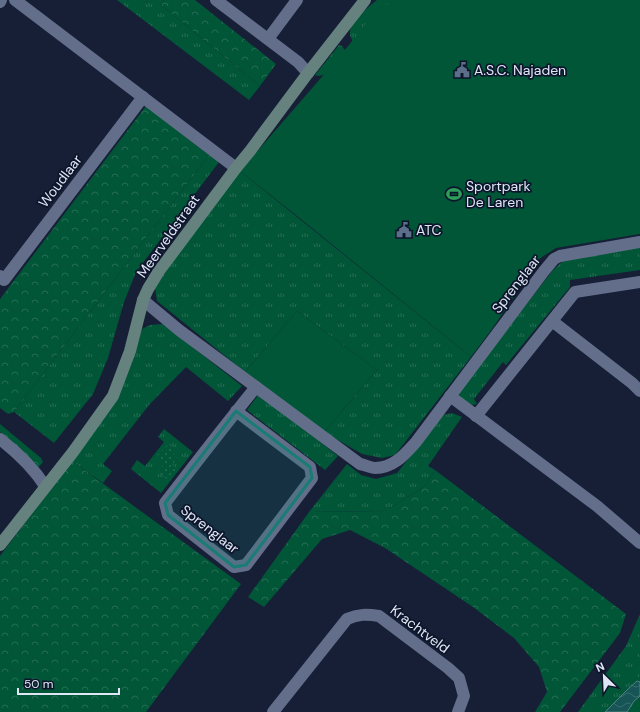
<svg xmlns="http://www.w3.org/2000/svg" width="640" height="712" viewBox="0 0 640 712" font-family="'DM Sans',sans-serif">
<defs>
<pattern id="grass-tufts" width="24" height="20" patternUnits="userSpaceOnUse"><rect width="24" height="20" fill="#005637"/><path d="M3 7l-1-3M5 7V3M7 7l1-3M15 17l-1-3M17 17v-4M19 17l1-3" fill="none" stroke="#256e55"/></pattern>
<pattern id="forest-crowns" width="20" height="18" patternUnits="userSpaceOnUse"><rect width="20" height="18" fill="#005637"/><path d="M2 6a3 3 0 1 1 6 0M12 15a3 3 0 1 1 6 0" fill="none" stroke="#256e55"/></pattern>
<pattern id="park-dots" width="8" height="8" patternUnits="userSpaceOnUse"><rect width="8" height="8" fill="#005637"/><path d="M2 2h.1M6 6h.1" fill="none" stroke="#256e55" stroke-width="1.8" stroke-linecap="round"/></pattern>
<pattern id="water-waves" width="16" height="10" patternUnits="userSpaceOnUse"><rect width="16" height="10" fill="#165455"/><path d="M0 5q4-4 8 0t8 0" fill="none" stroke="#376d6e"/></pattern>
</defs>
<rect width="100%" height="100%" fill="#161f36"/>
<g fill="url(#grass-tufts)">
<polygon points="117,0 164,0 161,5 260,86 249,100"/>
<path d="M377 0H448L355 46C353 41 349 36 350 31 352 21 369 6 377 0Z"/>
<polygon points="339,45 342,46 346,52 370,67 318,76 315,75"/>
<polygon points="209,155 222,158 136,272 124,302 108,358 93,394 54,443 14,412"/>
<polygon points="240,171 471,357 395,455 382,458 362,454 324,432 377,370 297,311 245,372 157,301 155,288 175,257"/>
<polygon points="640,247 640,270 570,280 570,287 506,365 503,362 474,399 477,404 468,406 460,400 459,391 553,270 563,261"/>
<polygon points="163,324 242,386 228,401 186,367 149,405 103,464 112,471 103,483 72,461 119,394 142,329 150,325"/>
<polygon points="259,394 338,456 325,470 247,410"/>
<polygon points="452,413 462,417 428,466 435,470 424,487 385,511 309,512 347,464 361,475 376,479 397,473 443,415"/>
<polygon points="164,429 193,452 161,493 131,469 137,460 145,466 164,442 158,437"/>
<polygon points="640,614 640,682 637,681 627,690 605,712 578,712 626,646"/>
<polygon points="640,696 640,712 627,712 634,701"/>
</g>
<g fill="url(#forest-crowns)">
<polygon points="164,0 195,0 276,64 260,86 161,5"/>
<polygon points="146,106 209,155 14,412 8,414 0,408 0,299"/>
<polygon points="0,424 41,458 43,462 38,468 0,432"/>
<polygon points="72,461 241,584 146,712 0,712 0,556"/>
<polygon points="435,470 626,614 620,633 560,712 535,712 547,692 539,667 514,638 473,607 385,548 350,530 322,539 264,607 248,597 309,512 385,511 424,487"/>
</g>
<polygon fill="url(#park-dots)" points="168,444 175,449 172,453 178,457 172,465 177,469 168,480 158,471 165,463 157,456"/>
<g fill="#005637">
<polygon points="396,0 640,0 640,234 556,248 539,259 492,329 471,357 297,216 240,171 340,56 378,9"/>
<polygon points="297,311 377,370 324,432 245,372"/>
</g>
<polygon fill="url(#water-waves)" stroke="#528085" points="637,681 640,682 640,696 634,701 627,712 605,712 627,690"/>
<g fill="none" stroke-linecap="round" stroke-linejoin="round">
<g stroke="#636f8a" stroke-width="12">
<polyline points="15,0 236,168"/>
<polyline points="216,0 298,62 308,73"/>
<polyline points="0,2 1,0"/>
<polyline points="268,39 297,0"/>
<polyline points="0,276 4,280 143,97"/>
<path d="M143 300 179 330 360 464C365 465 371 468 375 468 394 468 405 454 416 442L544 271 554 259 560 256 640 242"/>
<polyline points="552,321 632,383 640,391"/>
<polyline points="450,396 597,506 640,543"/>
<path d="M236 411 310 467 312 478 246 565 234 567 168 515 165 503C195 464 225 425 256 387"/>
<polyline points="476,416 575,292 640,282"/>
<path d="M0 439C18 453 33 467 45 486"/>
<path d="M273 712 347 619C358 614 367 614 379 616L448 668 459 678 464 696 458 712"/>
</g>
<polyline stroke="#65827f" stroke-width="12" points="0,545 73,452 113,396 130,351 143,300 148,289 159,271 236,168 250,151 308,73 365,0"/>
</g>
<path fill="#197c75" fill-opacity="0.2" stroke="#197c75" stroke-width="3" stroke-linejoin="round" d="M236 411 310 467 312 478 246 565 234 567 168 515 165 503Z"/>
<defs>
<symbol id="civic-bare" viewBox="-9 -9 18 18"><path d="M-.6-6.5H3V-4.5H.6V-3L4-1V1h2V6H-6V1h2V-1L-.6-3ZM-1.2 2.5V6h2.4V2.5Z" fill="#5c6f8a" stroke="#0d152b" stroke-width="2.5" paint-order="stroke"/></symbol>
<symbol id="stadium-bare" viewBox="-9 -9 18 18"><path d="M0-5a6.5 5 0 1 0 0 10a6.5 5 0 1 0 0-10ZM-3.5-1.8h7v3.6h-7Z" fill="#2e9e5b" stroke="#0d152b" stroke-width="2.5" paint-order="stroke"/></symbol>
</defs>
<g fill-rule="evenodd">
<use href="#civic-bare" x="451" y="59" width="22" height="22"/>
<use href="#stadium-bare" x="443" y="183" width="22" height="22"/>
<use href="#civic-bare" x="393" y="219" width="22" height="22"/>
</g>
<g text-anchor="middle" stroke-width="3.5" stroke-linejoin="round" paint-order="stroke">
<g font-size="14" fill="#dfe6f6" stroke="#0d152b" text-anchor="start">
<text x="474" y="75">A.S.C. Najaden</text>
<text x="466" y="191">Sportpark<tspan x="466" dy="16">De Laren</tspan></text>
<text x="416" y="235">ATC</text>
</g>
<g font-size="14" fill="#dfe6f6" stroke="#0d152b">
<text transform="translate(60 181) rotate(-53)" y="5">Woudlaar</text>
<text transform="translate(168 236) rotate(-55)" y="5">Meerveldstraat</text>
<text transform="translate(516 284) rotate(-52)" y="5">Sprenglaar</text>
<text transform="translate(210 529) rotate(38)" y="5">Sprenglaar</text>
<text transform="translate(420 629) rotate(37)" y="5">Krachtveld</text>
</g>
</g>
<g transform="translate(604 676) rotate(336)" stroke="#0d152b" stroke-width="3" paint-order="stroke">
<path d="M0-3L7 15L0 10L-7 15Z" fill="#dfe6f6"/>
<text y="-6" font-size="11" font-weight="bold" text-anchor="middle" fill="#dfe6f6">N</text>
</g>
<path d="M18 688v6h101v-6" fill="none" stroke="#dfe6f6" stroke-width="2"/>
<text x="24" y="688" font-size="12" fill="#dfe6f6" stroke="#0d152b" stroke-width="3" paint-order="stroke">50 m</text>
</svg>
